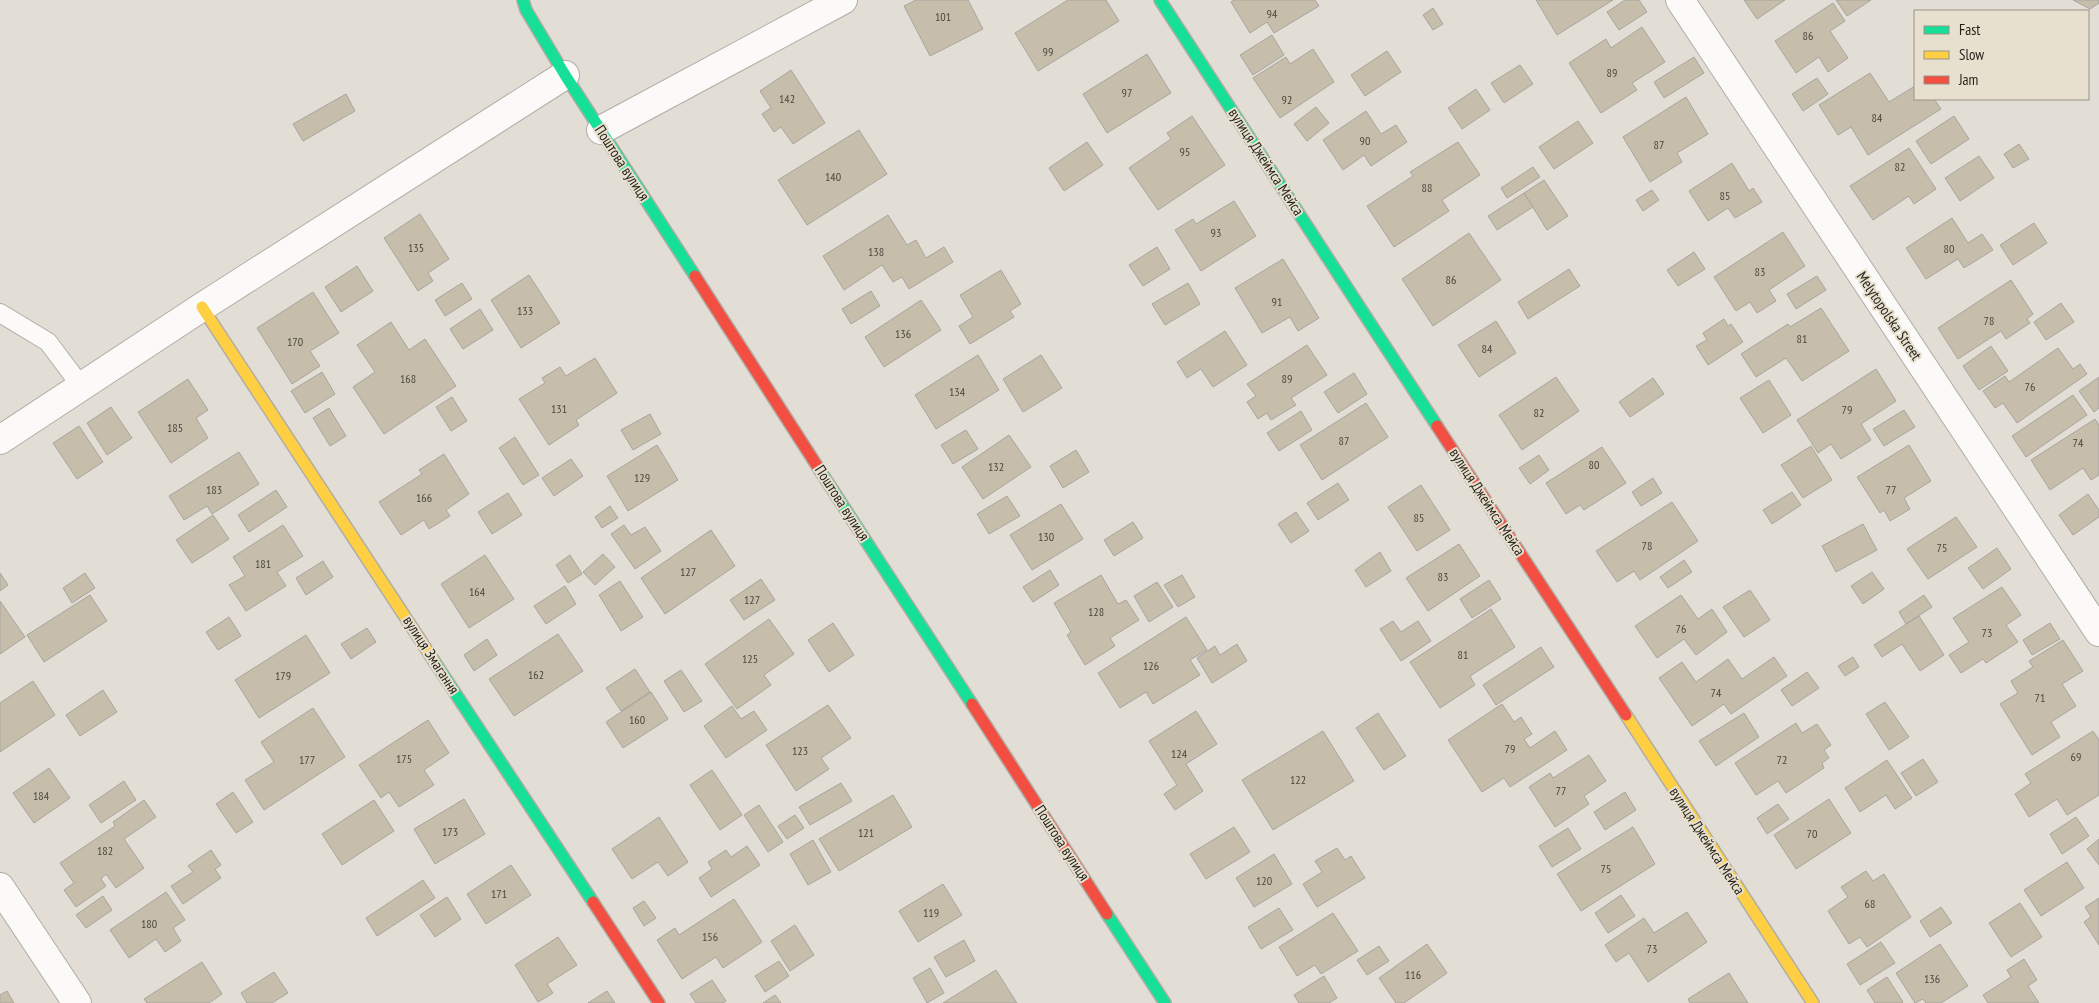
<svg xmlns="http://www.w3.org/2000/svg" width="2099" height="1003" viewBox="0 0 2099 1003" font-family="'PT Sans Narrow',sans-serif">
<rect width="100%" height="100%" fill="#e2ded5"/>
<g fill="#c6beab" stroke="#a8a59e">
<polygon points="916,0 968,0 983,29 930,56 904,6"/>
<polygon points="1068,0 1106,0 1119,21 1038,71 1015,33"/>
<polygon points="1234,0 1315,0 1319,6 1274,33 1267,22 1250,33 1231,2"/>
<polygon points="1536,0 1613,0 1557,35"/>
<polygon points="1625,0 1639,0 1647,12 1619,30 1607,12"/>
<polygon points="1744,0 1785,0 1757,19"/>
<polygon points="1836,0 1871,0 1847,16"/>
<polygon points="2073,0 2099,0 2099,3 2090,9"/>
<polygon points="1833,3 1845,21 1830,31 1848,58 1828,72 1819,57 1796,73 1775,41"/>
<polygon points="1433,8 1443,24 1433,30 1423,15"/>
<polygon points="1642,27 1665,62 1632,83 1637,90 1601,113 1569,63 1606,39 1611,48"/>
<polygon points="1272,35 1284,55 1253,75 1240,55"/>
<polygon points="1313,49 1334,82 1280,118 1253,78 1286,57 1290,64"/>
<polygon points="1387,51 1401,72 1365,96 1351,75"/>
<polygon points="1147,54 1171,93 1107,133 1083,94"/>
<polygon points="1694,57 1704,73 1664,98 1654,82"/>
<polygon points="1520,65 1533,84 1504,103 1491,83"/>
<polygon points="791,70 825,123 793,144 781,127 774,132 762,114 771,108 760,91"/>
<polygon points="1870,73 1889,102 1915,86 1915,99 1934,99 1941,109 1868,155 1851,127 1838,135 1819,105"/>
<polygon points="1817,78 1828,94 1803,111 1792,94"/>
<polygon points="1476,89 1490,110 1462,129 1448,108"/>
<polygon points="346,94 355,111 303,141 293,124"/>
<polygon points="1686,97 1708,134 1677,153 1682,162 1650,182 1623,137"/>
<polygon points="1316,107 1329,123 1307,141 1294,124"/>
<polygon points="1366,111 1381,134 1396,125 1407,142 1371,166 1364,155 1343,170 1323,140"/>
<polygon points="1192,116 1225,165 1158,210 1129,168 1171,139 1167,133"/>
<polygon points="1954,116 1969,139 1931,164 1916,141"/>
<polygon points="1578,121 1593,143 1554,169 1539,147"/>
<polygon points="859,130 887,174 807,225 778,180"/>
<polygon points="1087,142 1103,165 1064,191 1049,168"/>
<polygon points="1458,142 1480,175 1442,200 1449,211 1394,247 1367,206 1413,176 1410,172"/>
<polygon points="2019,144 2029,159 2013,168 2004,154"/>
<polygon points="1909,148 1936,189 1914,204 1909,196 1873,220 1850,186"/>
<polygon points="1979,156 1994,178 1960,201 1945,178"/>
<polygon points="1732,163 1749,191 1753,188 1762,202 1735,218 1728,208 1708,221 1689,191"/>
<polygon points="1533,167 1540,177 1507,198 1501,188"/>
<polygon points="1544,180 1568,216 1547,230 1524,193"/>
<polygon points="1652,190 1659,200 1643,211 1636,200"/>
<polygon points="1524,193 1533,207 1497,230 1488,216"/>
<polygon points="1234,201 1256,236 1201,271 1175,230 1193,219 1196,224"/>
<polygon points="420,214 449,259 428,273 433,281 418,291 384,238"/>
<polygon points="888,215 907,245 916,240 926,258 944,247 953,262 909,289 902,277 893,282 882,265 844,290 823,256"/>
<polygon points="1952,218 1968,243 1982,234 1993,250 1964,268 1958,259 1926,279 1906,248"/>
<polygon points="2034,223 2047,243 2013,265 2000,245"/>
<polygon points="1783,232 1805,266 1769,290 1776,301 1757,313 1750,302 1736,311 1714,277"/>
<polygon points="1469,233 1501,280 1433,326 1402,279"/>
<polygon points="1157,247 1170,269 1143,286 1129,265"/>
<polygon points="1694,252 1705,269 1678,286 1667,270"/>
<polygon points="1283,259 1319,318 1298,331 1290,317 1262,333 1235,288"/>
<polygon points="357,266 373,291 341,312 325,287"/>
<polygon points="1569,269 1580,286 1528,319 1518,302"/>
<polygon points="1001,270 1021,304 1010,311 1014,317 970,344 959,326 973,317 960,295"/>
<polygon points="529,275 560,323 521,348 491,300"/>
<polygon points="1817,276 1826,290 1796,309 1787,294"/>
<polygon points="2011,280 2033,314 2027,319 2030,323 2006,339 2001,331 1958,359 1938,328"/>
<polygon points="462,283 472,299 445,316 435,300"/>
<polygon points="1188,283 1200,304 1165,325 1152,304"/>
<polygon points="871,291 880,306 851,324 842,309"/>
<polygon points="313,292 339,333 310,351 320,366 292,384 257,328"/>
<polygon points="921,300 941,330 884,367 865,337"/>
<polygon points="2061,303 2074,322 2046,340 2034,322"/>
<polygon points="1821,308 1849,351 1802,381 1786,358 1756,377 1741,354 1788,324 1790,327"/>
<polygon points="480,309 493,330 463,349 450,329"/>
<polygon points="1724,319 1728,326 1731,324 1743,342 1708,365 1696,346 1707,340 1703,333"/>
<polygon points="1496,321 1516,353 1479,377 1458,345"/>
<polygon points="391,322 409,350 425,339 456,386 384,434 353,387 375,372 357,345"/>
<polygon points="1225,331 1247,365 1213,387 1201,369 1187,378 1177,362"/>
<polygon points="1307,345 1327,375 1291,398 1296,405 1271,420 1267,413 1258,419 1247,402 1256,396 1247,384"/>
<polygon points="1991,346 2008,371 1979,390 1963,366"/>
<polygon points="2058,348 2073,369 2080,364 2087,374 2017,423 2003,403 1995,408 1983,391 2005,376 2009,382"/>
<polygon points="978,355 999,390 936,429 915,395"/>
<polygon points="1041,355 1062,388 1023,412 1003,379"/>
<polygon points="595,358 617,393 576,420 579,425 549,445 519,399 545,383 542,378 560,367 566,376"/>
<polygon points="1876,369 1896,401 1861,424 1871,440 1841,459 1831,444 1818,453 1797,420"/>
<polygon points="322,372 335,394 305,413 291,391"/>
<polygon points="1354,373 1367,394 1338,413 1324,392"/>
<polygon points="1556,377 1579,411 1522,450 1499,415"/>
<polygon points="2099,377 2099,408 2094,412 2079,391"/>
<polygon points="1653,378 1664,394 1630,417 1619,402"/>
<polygon points="188,379 208,410 196,418 208,438 171,463 138,412"/>
<polygon points="1769,380 1791,415 1763,433 1740,398"/>
<polygon points="2073,395 2087,415 2026,457 2012,436"/>
<polygon points="452,397 467,421 451,431 436,407"/>
<polygon points="1366,403 1388,437 1322,480 1300,445"/>
<polygon points="111,407 132,438 107,455 87,423"/>
<polygon points="329,408 346,436 330,446 313,418"/>
<polygon points="1904,410 1915,427 1884,446 1873,429"/>
<polygon points="1301,411 1312,430 1279,451 1267,433"/>
<polygon points="650,414 661,434 633,450 621,430"/>
<polygon points="2095,419 2099,425 2099,475 2091,480 2083,468 2050,490 2031,460"/>
<polygon points="79,426 103,462 77,479 53,443"/>
<polygon points="966,430 978,449 953,464 941,445"/>
<polygon points="1009,435 1031,467 983,499 962,467"/>
<polygon points="515,437 539,475 523,485 499,448"/>
<polygon points="657,445 678,480 628,511 607,476"/>
<polygon points="1909,445 1931,481 1904,498 1910,509 1890,521 1884,510 1880,513 1857,477"/>
<polygon points="1811,446 1832,480 1803,498 1781,465"/>
<polygon points="1602,447 1626,483 1584,510 1580,505 1566,514 1546,483"/>
<polygon points="1076,450 1089,472 1063,488 1050,466"/>
<polygon points="239,452 259,484 212,514 207,506 184,520 169,496"/>
<polygon points="444,454 469,494 446,510 450,516 429,529 424,520 401,535 379,502 422,474 419,470"/>
<polygon points="1539,455 1549,470 1530,484 1519,468"/>
<polygon points="571,459 583,476 554,496 542,478"/>
<polygon points="1653,478 1662,493 1641,506 1632,492"/>
<polygon points="1338,483 1349,500 1318,520 1307,503"/>
<polygon points="1421,485 1450,530 1417,551 1388,507"/>
<polygon points="276,490 287,507 249,532 238,515"/>
<polygon points="1792,492 1801,505 1772,524 1763,510"/>
<polygon points="508,493 522,515 492,534 478,512"/>
<polygon points="2088,494 2099,510 2099,517 2073,535 2059,515"/>
<polygon points="1007,496 1020,516 989,534 977,514"/>
<polygon points="1672,502 1698,541 1640,580 1634,571 1617,582 1596,551"/>
<polygon points="1061,504 1083,539 1032,570 1010,535"/>
<polygon points="610,506 618,518 602,528 595,517"/>
<polygon points="1296,512 1309,531 1291,543 1278,524"/>
<polygon points="213,515 229,539 192,563 176,540"/>
<polygon points="1956,517 1977,547 1928,579 1907,549"/>
<polygon points="1133,522 1143,538 1114,556 1104,540"/>
<polygon points="1863,524 1877,550 1836,572 1822,546"/>
<polygon points="283,525 303,556 277,572 286,586 246,611 229,585 245,576 233,557"/>
<polygon points="624,525 631,535 645,527 661,551 635,569 611,534"/>
<polygon points="711,530 735,566 665,614 641,578"/>
<polygon points="1459,544 1480,576 1428,611 1406,578"/>
<polygon points="1997,548 2011,569 1983,589 1968,568"/>
<polygon points="1380,552 1391,571 1366,587 1355,570"/>
<polygon points="603,554 615,567 595,585 583,572"/>
<polygon points="485,555 514,599 469,628 441,584"/>
<polygon points="570,555 582,574 568,583 556,565"/>
<polygon points="1684,560 1692,572 1668,588 1660,577"/>
<polygon points="323,561 333,577 306,595 296,578"/>
<polygon points="1050,570 1059,585 1033,602 1023,587"/>
<polygon points="1872,572 1884,589 1863,604 1851,586"/>
<polygon points="0,573 8,585 0,591"/>
<polygon points="85,573 95,588 72,603 63,588"/>
<polygon points="1101,575 1118,604 1126,600 1139,620 1110,638 1115,646 1085,665 1067,635 1071,632 1054,603"/>
<polygon points="1182,575 1195,597 1178,607 1164,585"/>
<polygon points="761,579 775,600 744,620 730,600"/>
<polygon points="1489,580 1501,599 1472,618 1460,599"/>
<polygon points="620,581 643,617 621,631 599,595"/>
<polygon points="1157,582 1173,607 1149,622 1134,596"/>
<polygon points="565,586 576,604 546,624 534,606"/>
<polygon points="2002,587 2021,615 2006,625 2018,642 1986,663 1983,659 1961,673 1949,655 1969,642 1953,618"/>
<polygon points="1750,590 1770,620 1744,637 1723,607"/>
<polygon points="90,595 107,621 44,662 27,635"/>
<polygon points="1681,595 1698,619 1712,609 1727,632 1696,655 1684,639 1657,658 1635,626"/>
<polygon points="1924,595 1932,607 1906,624 1899,612"/>
<polygon points="0,601 25,637 0,654"/>
<polygon points="1491,609 1515,647 1470,676 1475,685 1440,708 1410,662"/>
<polygon points="1919,616 1944,655 1920,671 1902,644 1882,657 1874,645"/>
<polygon points="229,617 241,636 218,650 206,632"/>
<polygon points="1186,617 1207,650 1190,660 1200,675 1153,704 1146,692 1120,708 1098,673"/>
<polygon points="769,619 794,654 764,675 771,685 737,709 705,664"/>
<polygon points="1393,621 1401,632 1418,621 1431,641 1401,661 1380,629"/>
<polygon points="833,623 854,655 829,672 808,640"/>
<polygon points="2050,623 2060,639 2032,655 2023,640"/>
<polygon points="367,628 376,642 351,659 341,644"/>
<polygon points="558,634 583,671 514,716 489,679"/>
<polygon points="306,635 330,673 259,718 235,680"/>
<polygon points="487,639 497,655 474,671 464,655"/>
<polygon points="2063,640 2083,671 2062,684 2076,706 2051,722 2060,737 2032,755 2000,704 2018,693 2011,681 2033,667 2029,661"/>
<polygon points="1237,644 1247,661 1212,683 1197,658 1215,646 1220,655"/>
<polygon points="1541,647 1554,667 1496,705 1483,685"/>
<polygon points="1774,657 1787,676 1731,714 1724,704 1692,726 1659,678 1682,662 1696,682 1728,659 1742,679"/>
<polygon points="1853,657 1859,667 1845,676 1838,666"/>
<polygon points="635,669 650,692 621,711 606,688"/>
<polygon points="681,670 702,701 684,712 664,681"/>
<polygon points="1807,672 1819,688 1792,706 1781,690"/>
<polygon points="33,681 55,715 0,752 0,703"/>
<polygon points="103,690 117,712 80,736 66,715"/>
<polygon points="651,692 668,719 623,748 606,722"/>
<polygon points="1885,702 1909,737 1889,750 1866,714"/>
<polygon points="1502,704 1514,722 1521,717 1532,734 1524,739 1530,748 1555,731 1567,750 1510,787 1504,778 1482,792 1448,740"/>
<polygon points="828,705 851,738 821,758 829,769 796,791 766,745"/>
<polygon points="732,706 741,719 754,711 767,730 726,758 704,726"/>
<polygon points="313,708 345,757 264,810 245,780 274,762 261,742"/>
<polygon points="1196,711 1217,744 1186,764 1203,791 1175,810 1164,794 1177,785 1149,741"/>
<polygon points="1378,713 1406,756 1384,770 1356,728"/>
<polygon points="1744,713 1759,737 1716,766 1699,741"/>
<polygon points="428,720 449,753 424,770 434,785 399,807 389,792 381,798 359,765"/>
<polygon points="1796,723 1802,733 1817,724 1831,745 1824,750 1829,758 1822,763 1824,768 1786,793 1778,781 1756,795 1735,763"/>
<polygon points="1323,731 1354,781 1273,830 1242,780"/>
<polygon points="2093,731 2099,740 2099,795 2067,815 2057,799 2029,817 2015,794 2031,783 2025,774"/>
<polygon points="1589,755 1606,781 1584,796 1589,804 1555,827 1529,787 1550,773 1553,778"/>
<polygon points="1923,759 1938,782 1916,796 1901,773"/>
<polygon points="1887,760 1912,798 1895,809 1886,795 1860,812 1845,788"/>
<polygon points="49,768 70,798 34,823 13,793"/>
<polygon points="712,770 742,815 720,830 690,785"/>
<polygon points="124,781 136,800 101,823 89,805"/>
<polygon points="841,783 852,801 810,825 799,807"/>
<polygon points="233,792 253,822 236,833 216,804"/>
<polygon points="1625,792 1636,810 1605,830 1594,812"/>
<polygon points="893,795 912,827 839,871 819,839"/>
<polygon points="464,799 485,834 435,864 414,829"/>
<polygon points="1829,799 1851,833 1796,869 1774,835"/>
<polygon points="144,800 156,817 124,839 144,868 116,888 106,874 101,879 106,886 76,907 64,890 74,883 60,863 115,826 113,822"/>
<polygon points="374,800 394,831 342,865 322,834"/>
<polygon points="1778,804 1789,819 1767,834 1757,818"/>
<polygon points="759,805 783,842 768,852 744,815"/>
<polygon points="795,815 804,828 787,839 778,826"/>
<polygon points="659,817 688,862 668,876 658,862 632,879 612,849"/>
<polygon points="2076,817 2089,836 2062,854 2050,834"/>
<polygon points="1234,827 1250,852 1206,879 1190,854"/>
<polygon points="1633,827 1655,864 1581,911 1557,874"/>
<polygon points="1568,828 1581,849 1552,867 1539,846"/>
<polygon points="2099,839 2099,865 2087,849"/>
<polygon points="813,840 831,872 808,885 790,854"/>
<polygon points="747,846 760,865 711,897 699,878 712,869 708,862 726,850 731,857"/>
<polygon points="1337,848 1345,860 1351,856 1365,878 1317,907 1303,884 1322,872 1315,861"/>
<polygon points="211,850 221,865 215,869 221,878 183,904 171,886 193,872 188,866"/>
<polygon points="1274,854 1292,884 1254,907 1236,878"/>
<polygon points="2067,862 2084,888 2041,916 2024,890"/>
<polygon points="511,865 531,895 486,924 467,894"/>
<polygon points="1866,871 1873,881 1884,874 1911,917 1867,947 1860,937 1849,944 1828,911 1848,897 1841,887"/>
<polygon points="423,880 435,898 377,936 366,918"/>
<polygon points="943,884 962,915 918,942 899,911"/>
<polygon points="166,892 185,920 173,928 181,941 165,952 156,939 129,958 110,930"/>
<polygon points="1621,895 1635,916 1608,933 1595,913"/>
<polygon points="103,896 112,910 86,928 76,915"/>
<polygon points="447,897 461,919 435,937 420,915"/>
<polygon points="2099,898 2099,945 2084,922 2091,917 2085,907"/>
<polygon points="734,899 762,942 723,968 716,957 682,979 657,940 675,928 679,935"/>
<polygon points="644,901 656,918 644,926 633,908"/>
<polygon points="2020,903 2042,937 2011,957 1989,923"/>
<polygon points="1941,907 1952,923 1930,937 1920,921"/>
<polygon points="1279,908 1293,930 1261,949 1248,927"/>
<polygon points="1687,912 1707,942 1648,982 1629,953 1616,962 1605,945 1644,918 1654,933"/>
<polygon points="1333,913 1358,951 1321,974 1315,965 1297,976 1279,947"/>
<polygon points="795,925 814,955 790,971 771,941"/>
<polygon points="558,937 577,965 547,984 553,993 538,1002 515,965"/>
<polygon points="964,940 975,961 946,977 934,957"/>
<polygon points="1881,942 1895,963 1860,985 1847,964"/>
<polygon points="1427,944 1447,973 1404,1003 1396,1003 1379,978"/>
<polygon points="1940,944 1968,986 1941,1003 1926,1003 1923,999 1915,1003 1896,973"/>
<polygon points="1379,946 1389,961 1367,975 1357,960"/>
<polygon points="2024,959 2037,980 2028,986 2039,1003 1988,1003 1983,995 2011,977 2007,970"/>
<polygon points="779,961 789,976 765,992 755,976"/>
<polygon points="202,962 222,994 209,1003 147,1003 144,999"/>
<polygon points="930,968 944,993 927,1003 913,978"/>
<polygon points="996,970 1017,1003 943,1003"/>
<polygon points="274,972 288,993 272,1003 247,1003 241,993"/>
<polygon points="1729,973 1748,1003 1690,1003 1688,999"/>
<polygon points="1324,976 1337,998 1329,1003 1299,1003 1294,995"/>
<polygon points="1887,977 1903,1002 1902,1003 1875,1003 1867,990"/>
<polygon points="712,980 726,1001 723,1003 696,1003 690,994"/>
<polygon points="7,991 14,1003 0,1003 0,995"/>
<polygon points="607,991 615,1003 588,1003"/>
<polygon points="775,995 781,1003 763,1003"/>
</g>
<g fill="none" stroke-linecap="round" stroke-linejoin="round">
<defs>
<polyline id="lane" points="0,313 48,342 81,386"/>
<g id="street">
<polyline points="1680,0 2099,632"/>
<polyline points="601,130 843,0"/>
<polyline points="0,440 202,307 565,75"/>
<polyline points="0,887 77,1003"/>
</g>
<g id="fast">
<polyline points="523,0 526,10 565,75 695,276"/>
<polyline points="1160,0 1437,426"/>
<polyline points="821,472 972,704"/>
<polyline points="434,661 593,902"/>
<polyline points="1107,914 1165,1003"/>
</g>
<g id="slow">
<polyline points="202,307 434,661"/>
<polyline points="1626,715 1813,1003"/>
</g>
<g id="jam">
<polyline points="695,276 821,472"/>
<polyline points="1437,426 1626,715"/>
<polyline points="972,704 1107,914"/>
<polyline points="593,902 659,1003"/>
</g>
</defs>
<use href="#lane" stroke="#b0ada6" stroke-width="20"/>
<use href="#street" stroke="#b0ada6" stroke-width="30"/>
<use href="#fast" stroke="#b0ada6" stroke-width="14"/>
<use href="#slow" stroke="#b0ada6" stroke-width="14"/>
<use href="#jam" stroke="#b0ada6" stroke-width="14"/>
<use href="#lane" stroke="#fbfaf9" stroke-width="18"/>
<use href="#street" stroke="#fbfaf9" stroke-width="28"/>
<use href="#fast" stroke="#16e098" stroke-width="11"/>
<use href="#slow" stroke="#ffcf43" stroke-width="11"/>
<use href="#jam" stroke="#f24e42" stroke-width="11"/>
</g>
<g text-anchor="middle" stroke-width="4" stroke-linejoin="round" paint-order="stroke">
<g font-size="12" fill="#4b473e">
<text x="1272" y="18">94</text>
<text x="943" y="21">101</text>
<text x="1808" y="40">86</text>
<text x="1048" y="56">99</text>
<text x="1612" y="77">89</text>
<text x="1127" y="97">97</text>
<text x="787" y="103">142</text>
<text x="1287" y="104">92</text>
<text x="1877" y="122">84</text>
<text x="1365" y="145">90</text>
<text x="1659" y="149">87</text>
<text x="1185" y="156">95</text>
<text x="1900" y="171">82</text>
<text x="833" y="181">140</text>
<text x="1427" y="192">88</text>
<text x="1725" y="200">85</text>
<text x="1216" y="237">93</text>
<text x="416" y="252">135</text>
<text x="1949" y="253">80</text>
<text x="876" y="256">138</text>
<text x="1760" y="276">83</text>
<text x="1451" y="284">86</text>
<text x="1277" y="306">91</text>
<text x="525" y="315">133</text>
<text x="1989" y="325">78</text>
<text x="903" y="338">136</text>
<text x="1802" y="343">81</text>
<text x="295" y="346">170</text>
<text x="1487" y="353">84</text>
<text x="408" y="383">168</text>
<text x="1287" y="383">89</text>
<text x="2030" y="391">76</text>
<text x="957" y="396">134</text>
<text x="559" y="413">131</text>
<text x="1847" y="414">79</text>
<text x="1539" y="417">82</text>
<text x="175" y="432">185</text>
<text x="1344" y="445">87</text>
<text x="2078" y="447">74</text>
<text x="1594" y="469">80</text>
<text x="996" y="471">132</text>
<text x="642" y="482">129</text>
<text x="214" y="494">183</text>
<text x="1891" y="494">77</text>
<text x="424" y="502">166</text>
<text x="1419" y="522">85</text>
<text x="1046" y="541">130</text>
<text x="1647" y="550">78</text>
<text x="1942" y="552">75</text>
<text x="263" y="568">181</text>
<text x="688" y="576">127</text>
<text x="1443" y="581">83</text>
<text x="477" y="596">164</text>
<text x="752" y="604">127</text>
<text x="1096" y="616">128</text>
<text x="1681" y="633">76</text>
<text x="1987" y="637">73</text>
<text x="1463" y="659">81</text>
<text x="750" y="663">125</text>
<text x="1151" y="670">126</text>
<text x="536" y="679">162</text>
<text x="283" y="680">179</text>
<text x="1716" y="697">74</text>
<text x="2040" y="702">71</text>
<text x="637" y="724">160</text>
<text x="1510" y="753">79</text>
<text x="800" y="755">123</text>
<text x="1179" y="758">124</text>
<text x="2076" y="761">69</text>
<text x="404" y="763">175</text>
<text x="307" y="764">177</text>
<text x="1782" y="764">72</text>
<text x="1298" y="784">122</text>
<text x="1561" y="795">77</text>
<text x="41" y="800">184</text>
<text x="450" y="836">173</text>
<text x="866" y="837">121</text>
<text x="1812" y="838">70</text>
<text x="105" y="855">182</text>
<text x="1606" y="873">75</text>
<text x="1264" y="885">120</text>
<text x="499" y="898">171</text>
<text x="1870" y="908">68</text>
<text x="931" y="917">119</text>
<text x="149" y="928">180</text>
<text x="710" y="941">156</text>
<text x="1652" y="953">73</text>
<text x="1413" y="979">116</text>
<text x="1932" y="983">136</text>
</g>
<g font-size="15" fill="#221f19" stroke="#e8e0cf">
<text transform="translate(1266 162) rotate(57)" y="5">вулиця Джеймса Мейса</text>
<text transform="translate(622 163) rotate(57)" y="5">Поштова вулиця</text>
<text transform="translate(1889 316) rotate(56)" y="5">Melytopolska Street</text>
<text transform="translate(1487 502) rotate(57)" y="5">вулиця Джеймса Мейса</text>
<text transform="translate(842 503) rotate(57)" y="5">Поштова вулиця</text>
<text transform="translate(431 655) rotate(57)" y="5">вулиця Змагання</text>
<text transform="translate(1707 841) rotate(57)" y="5">вулиця Джеймса Мейса</text>
<text transform="translate(1062 843) rotate(57)" y="5">Поштова вулиця</text>
</g>
</g>
<rect x="1914" y="10" width="175" height="90" fill="#e8e0cf" stroke="#999386"/>
<rect x="1924" y="26" width="25" height="8" fill="#16e098" stroke="#999386"/>
<text x="1959" y="35" font-size="15" fill="#221f19">Fast</text>
<rect x="1924" y="51" width="25" height="8" fill="#ffcf43" stroke="#999386"/>
<text x="1959" y="60" font-size="15" fill="#221f19">Slow</text>
<rect x="1924" y="76" width="25" height="8" fill="#f24e42" stroke="#999386"/>
<text x="1959" y="85" font-size="15" fill="#221f19">Jam</text>
</svg>
